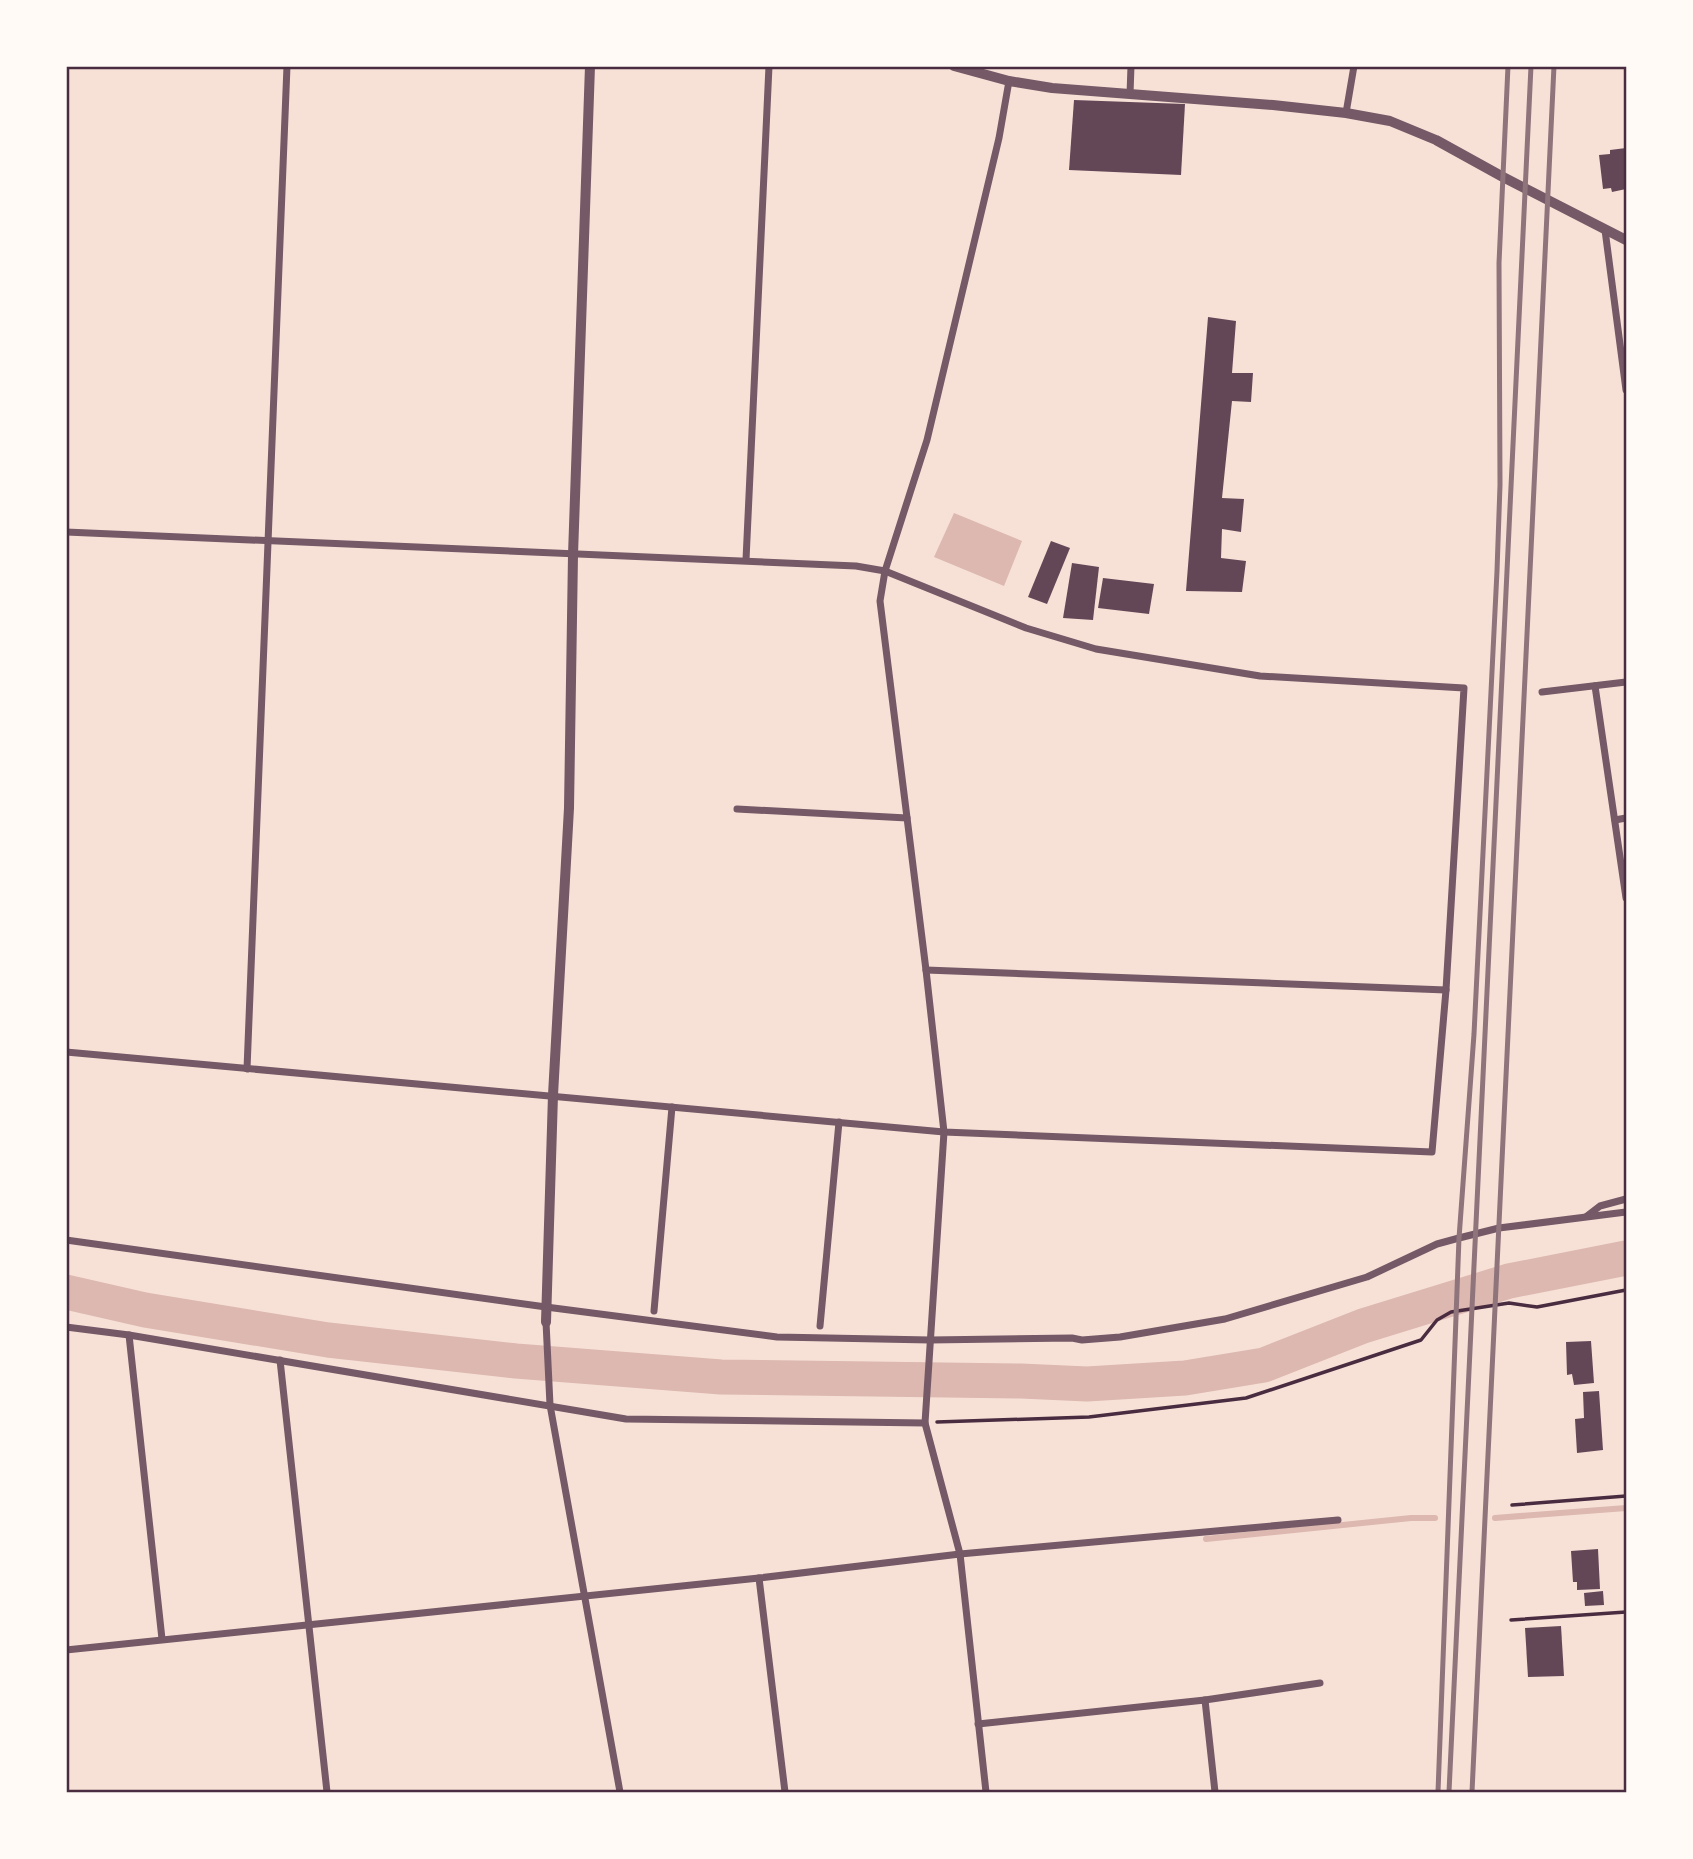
<svg xmlns="http://www.w3.org/2000/svg" width="1693" height="1859" viewBox="0 0 1693 1859" font-family="Commissioner,sans-serif">
<rect width="100%" height="100%" fill="#f7e1d7"/>
<polygon fill="#dcb8b0" points="954,513 1022,541 1004,586 934,557"/>
<g fill="none" stroke-linecap="round" stroke-linejoin="round">
<g stroke="#dcb8b0" stroke-width="6">
<polyline points="1495,1518 1626,1508"/>
<polyline points="1206,1539 1411,1518 1435,1518"/>
</g>
<polyline stroke="#dcb8b0" stroke-width="35" points="66,1292 145,1310 328,1340 516,1361 721,1377 1021,1381 1087,1384 1185,1378 1264,1365 1363,1326 1509,1281 1626,1258"/>
</g>
<g fill="#644757">
<polygon points="1074,100 1185,104 1181,175 1069,170"/>
<polygon points="1626,148 1626,189 1612,192 1611,188 1603,189 1599,155 1610,154 1610,150"/>
<polygon points="1208,317 1236,321 1232,373 1253,373 1251,402 1232,401 1222,498 1244,499 1241,532 1222,529 1221,558 1246,561 1242,592 1186,591"/>
<polygon points="1051,541 1070,548 1047,604 1028,597"/>
<polygon points="1072,563 1099,567 1093,620 1063,618"/>
<polygon points="1103,578 1154,584 1149,614 1098,608"/>
<polygon points="1591,1341 1594,1383 1574,1385 1572,1374 1567,1375 1566,1342"/>
<polygon points="1599,1391 1603,1450 1577,1453 1575,1419 1584,1418 1583,1392"/>
<polygon points="1598,1549 1600,1589 1577,1590 1577,1582 1573,1582 1571,1551"/>
<polygon points="1603,1591 1604,1605 1585,1606 1584,1593"/>
<polygon points="1561,1626 1564,1676 1528,1677 1525,1628"/>
</g>
<g fill="none" stroke-linecap="round" stroke-linejoin="round">
<g stroke="#4a2c40" stroke-width="3.5">
<polyline points="937,1422 1089,1417 1246,1398 1421,1340 1437,1320 1451,1312 1509,1303 1537,1307 1626,1290"/>
<polyline points="1512,1505 1626,1496"/>
<polyline points="1511,1620 1626,1612"/>
</g>
<g stroke="#755966" stroke-width="7">
<polyline points="1130,94 1131,66"/>
<polyline points="1346,113 1354,66"/>
<polyline points="1605,230 1626,390"/>
<polyline points="66,532 856,566 885,571 1026,628 1096,649 1260,676 1464,688 1446,990 926,970"/>
<polyline points="746,560 769,66"/>
<polyline points="1595,686 1626,898"/>
<polyline points="1542,692 1626,682"/>
<polyline points="737,809 907,818"/>
<polyline points="1615,820 1626,818"/>
<polyline points="66,1052 944,1132 1432,1152 1446,990"/>
<polyline points="247,1069 287,66"/>
<polyline points="1587,1216 1600,1206 1626,1199"/>
<polyline points="66,1240 546,1307 777,1337 930,1340 1072,1338 1082,1340 1120,1337 1225,1319 1367,1277 1437,1244 1459,1238 1499,1228 1626,1212"/>
<polyline points="654,1311 672,1107"/>
<polyline points="546,1322 550,1405 620,1792"/>
<polyline points="820,1326 839,1122"/>
<polyline points="66,1327 129,1335 626,1419 925,1423"/>
<polyline points="129,1335 162,1639"/>
<polyline points="280,1360 327,1792"/>
<polyline points="759,1578 785,1792"/>
<polyline points="66,1650 759,1578 960,1554 1338,1520"/>
<polyline points="1205,1700 1320,1683"/>
<polyline points="978,1724 1205,1700 1215,1792"/>
<polyline points="986,1792 960,1554 925,1423 944,1132 926,970 880,601 885,571 927,440 999,138 1009,81"/>
</g>
<g stroke="#755966" stroke-width="10">
<polyline points="954,66 1009,81 1052,88 1273,105 1346,113 1390,121 1436,140 1503,177 1626,240"/>
<polyline points="546,1322 553,1095 569,808 573,555 590,66"/>
</g>
<g stroke="#8f747c" stroke-width="5">
<polyline points="1438,1792 1459,1238 1474,1034 1497,571 1500,485 1499,263 1508,66"/>
<polyline points="1449,1792 1531,66"/>
<polyline points="1472,1792 1554,66"/>
</g>
</g>
<rect width="1693" height="1859" fill="none" stroke="#fffaf5" stroke-width="136"/>
<rect x="68" y="68" width="1557" height="1723" fill="none" stroke="#4a2c40" stroke-width="2.5"/>
</svg>
